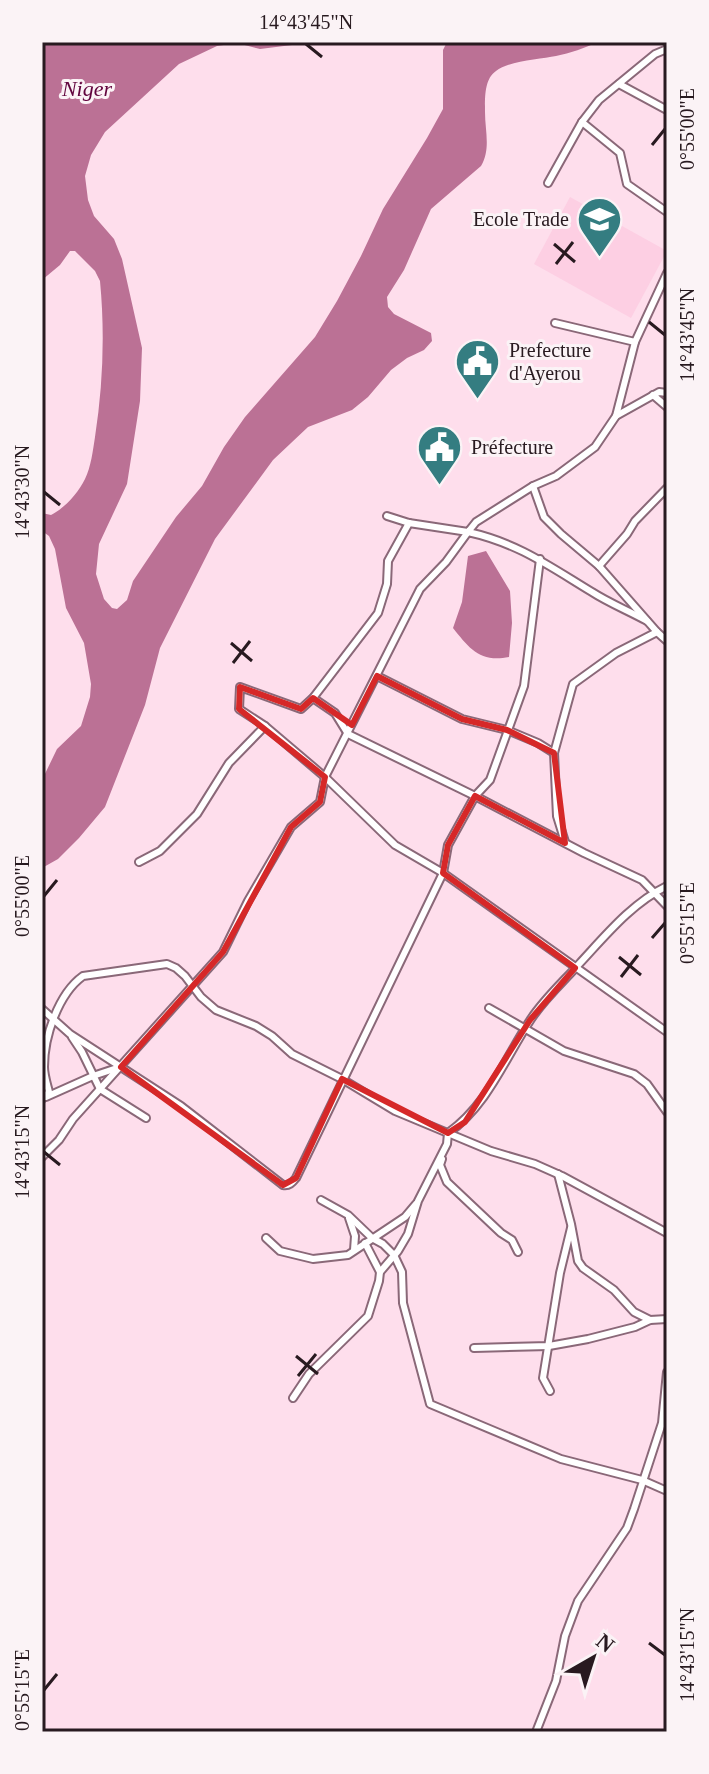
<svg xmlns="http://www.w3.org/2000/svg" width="709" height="1774" viewBox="0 0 709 1774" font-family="Georgia,serif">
<rect width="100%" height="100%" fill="#fedeec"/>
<polygon fill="#fdcfe3" points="570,197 667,251 631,318 534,264"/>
<g fill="#bb7195">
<path d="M42 42H298L292 45 260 49 237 43 217 46 179 64 105 132 91 155 85 176 88 200 94 216 114 239 122 259 142 348 140 401 127 484 99 544 96 574 104 599 112 608 117 609 127 600 133 581 176 517 202 486 224 447 245 417 315 337 337 301 361 256 383 209 427 138 443 109V50L447 42H598C585 48 570 53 556 56 541 59 508 61 496 71 484 79 485 99 485 112 485 131 491 149 481 166L431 209 404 270 387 297 388 307 394 314 431 333 432 341 424 350 407 358 391 370 368 397 352 410 308 427 273 460 215 539 160 648 145 705 105 807 79 838 58 859 42 868V780L57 749 81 726 90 697 91 684 84 643 66 608 55 549 49 536 42 531V513L51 515C65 508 78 493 85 479 91 467 93 450 95 437 103 385 105 333 100 281L95 271 75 251H70L60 265 42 280Z"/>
<path d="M486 551 510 591 512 623 509 657C480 663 469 648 453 628L462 602 468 556Z"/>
</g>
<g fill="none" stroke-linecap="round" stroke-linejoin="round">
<defs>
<g id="street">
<polyline points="619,84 667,110"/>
<polyline points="582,122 620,153 627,184 667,212"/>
<polyline points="548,183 582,122 599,100 655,54 667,49"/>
<polyline points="555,323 635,342"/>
<polyline points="653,395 667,407"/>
<polyline points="616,416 635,342 667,273"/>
<polyline points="533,486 544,517 561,534 599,566 657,632 667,641"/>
<polyline points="387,516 409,523 468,532 476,522 533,486 556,476 595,447 616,416 659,392 667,393"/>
<polyline points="599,566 627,534 635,521 667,488"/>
<polyline points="377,676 462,719 507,730 538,743 554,753"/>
<polyline points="313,698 335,713 348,734 475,796 584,853 642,880 667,906"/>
<polyline points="265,726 325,777 395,845 443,873 667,1032"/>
<polyline points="565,842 557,816 554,753 573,684 616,653 657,632"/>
<polyline points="139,862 160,851 197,814 229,763 265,726 239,709 240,687 301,709 313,698 378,613 387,584 388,561 409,523"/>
<polyline points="489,1008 564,1051 634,1074 647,1084 667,1112"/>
<path d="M42 1009 70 1034 181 1106 283 1185C289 1186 292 1183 296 1178L443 873 448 845 475 796 490 780 524 686 540 559"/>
<polyline points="72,1037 82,1052 100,1089 146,1118"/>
<polyline points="46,1097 93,1076 117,1068"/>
<path d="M42 1099 49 1092C47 1084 44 1075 44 1067 44 1037 58 994 83 976L167 964 176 968 185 976 201 997 216 1010 256 1026 272 1036 292 1054 342 1079 395 1111 491 1151 535 1164 562 1176 667 1233"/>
<path d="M42 1157 59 1140 73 1119 223 952 248 901 291 827 320 802 325 777 420 589 446 562 468 532C518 543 549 566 592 592 609 603 629 611 647 621"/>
<polyline points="442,1159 440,1165 447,1182 501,1233 512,1240 518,1252"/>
<polyline points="558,1174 571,1224 578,1261 583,1268 614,1290 634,1312 650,1320"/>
<polyline points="321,1200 348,1215 372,1238 383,1244 394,1255 402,1272 403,1303 430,1404 561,1459 642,1480 667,1491"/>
<polyline points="349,1218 355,1236 354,1250"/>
<polyline points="266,1238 280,1251 313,1259 348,1255 405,1217 416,1204"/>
<polyline points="365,1243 380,1272"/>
<polyline points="474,1348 549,1346 588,1339 635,1327 650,1320 667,1319"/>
<polyline points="550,1391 543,1378 560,1273 571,1228"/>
<path d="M293 1398 309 1374 368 1316 379 1281 380 1272 398 1251 408 1234 418 1201 447 1144 448 1133C488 1105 505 1058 531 1019 545 998 563 982 580 963 606 935 632 903 667 886"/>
<polyline points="536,1732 556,1681 565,1636 578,1601 627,1528 634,1509 662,1423 667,1372"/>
</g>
</defs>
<use href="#street" stroke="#8a6878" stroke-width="10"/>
<use href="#street" stroke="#fff" stroke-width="6"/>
</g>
<path fill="none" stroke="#d62828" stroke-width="6" stroke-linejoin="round" d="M377 676 462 719 507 730 554 753 565 843 475 796 448 845 443 873 575 968 530 1020 465 1122 448 1133 342 1079 296 1178 283 1185 121 1067 223 952 291 827 320 802 325 777 239 709 240 687 301 709 313 698 352 725Z"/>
<path fill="none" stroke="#281a20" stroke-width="3" d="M306 44 322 57M652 145 665 129M554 244 575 262M556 264 573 242M649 322 665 335M44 492 60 505M231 643 252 661M233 663 250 641M44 896 57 880M652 938 665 923M619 957 641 975M621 977 638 955M44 1152 60 1165M296 1356 318 1374M298 1376 316 1354M649 1643 665 1655M44 1690 57 1674"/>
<defs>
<symbol id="school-pin" viewBox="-11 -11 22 30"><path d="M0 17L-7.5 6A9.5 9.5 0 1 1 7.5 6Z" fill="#347d81" stroke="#fbf3f6"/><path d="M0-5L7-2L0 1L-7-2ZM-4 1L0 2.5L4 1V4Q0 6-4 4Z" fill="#fff"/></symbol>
<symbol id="civic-pin" viewBox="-11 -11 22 30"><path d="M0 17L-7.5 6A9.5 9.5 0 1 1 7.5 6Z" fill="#347d81" stroke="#fbf3f6"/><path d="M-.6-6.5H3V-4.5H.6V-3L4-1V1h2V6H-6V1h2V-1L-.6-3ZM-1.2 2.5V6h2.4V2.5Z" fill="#fff"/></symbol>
</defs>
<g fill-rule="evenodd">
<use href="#school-pin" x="574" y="194" width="51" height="69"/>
<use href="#civic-pin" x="452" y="336" width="51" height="69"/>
<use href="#civic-pin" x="414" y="422" width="51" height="69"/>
</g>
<g text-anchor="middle" stroke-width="6" stroke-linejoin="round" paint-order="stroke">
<g font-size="20" fill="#281a20" stroke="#fbf3f6" text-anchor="start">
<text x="569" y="226" text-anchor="end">Ecole Trade</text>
<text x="509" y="357">Prefecture<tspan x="509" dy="23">d'Ayerou</tspan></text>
<text x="471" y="454">Préfecture</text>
</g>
<g font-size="22" font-style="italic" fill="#61043e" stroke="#fbf3f6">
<text x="87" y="96">Niger</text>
</g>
</g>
<rect width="709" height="1774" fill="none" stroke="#fbf3f6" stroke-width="88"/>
<g transform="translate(593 1658) rotate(39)" stroke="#fbf3f6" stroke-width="6" paint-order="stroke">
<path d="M0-6L14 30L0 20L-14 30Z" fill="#281a20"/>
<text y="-12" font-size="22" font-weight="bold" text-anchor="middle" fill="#281a20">N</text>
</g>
<rect x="44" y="44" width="621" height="1686" fill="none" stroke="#281a20" stroke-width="3"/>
<g font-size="20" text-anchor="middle" fill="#281a20">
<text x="306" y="29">14°43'45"N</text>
<text transform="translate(687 129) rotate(-90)" y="7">0°55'00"E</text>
<text transform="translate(687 335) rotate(-90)" y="7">14°43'45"N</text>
<text transform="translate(22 492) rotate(-90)" y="7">14°43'30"N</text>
<text transform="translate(22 896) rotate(-90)" y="7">0°55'00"E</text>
<text transform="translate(687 923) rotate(-90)" y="7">0°55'15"E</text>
<text transform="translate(22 1152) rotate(-90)" y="7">14°43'15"N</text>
<text transform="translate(687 1655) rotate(-90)" y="7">14°43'15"N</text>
<text transform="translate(22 1690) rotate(-90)" y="7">0°55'15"E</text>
</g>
</svg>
